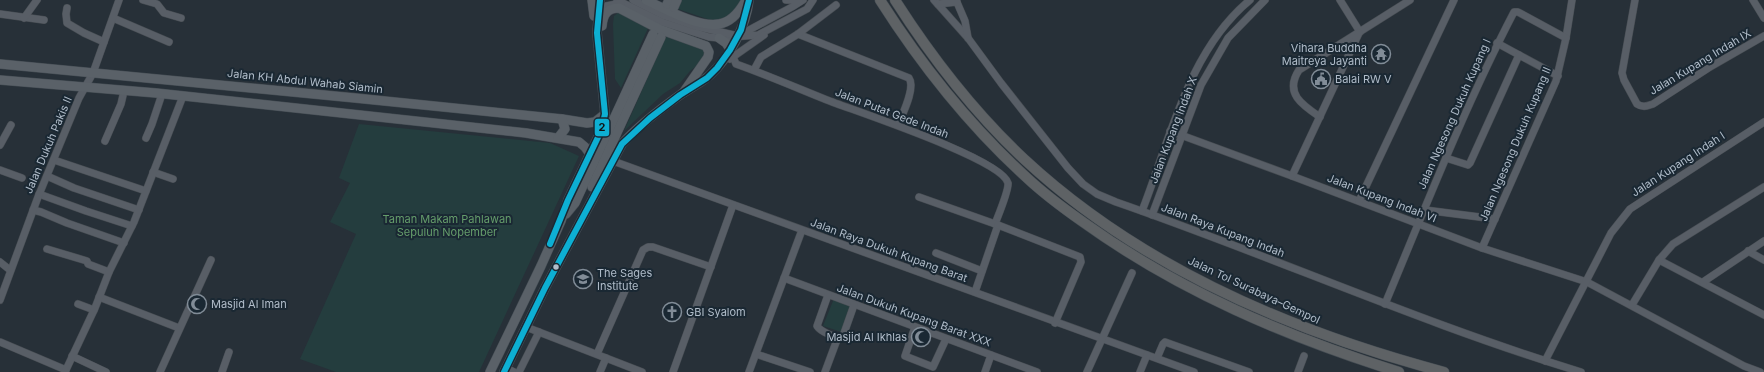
<svg xmlns="http://www.w3.org/2000/svg" width="1764" height="372" viewBox="0 0 1764 372" font-family="Inter,sans-serif">
<rect width="100%" height="100%" fill="#273038"/>
<g fill="#243d3e">
<polygon points="681,0 742,0 738,12 716,22 678,9"/>
<polygon points="619,12 649,26 621,88 615,79 613,24 614,16"/>
<polygon points="667,34 706,48 707,58 690,71 680,83 663,94 624,131"/>
<polygon points="359,124 550,143 579,156 479,372 336,372 300,359 356,234 330,222 350,183 339,178"/>
<polygon points="835,296 858,304 848,334 823,326"/>
</g>
<g fill="none" stroke-linecap="round" stroke-linejoin="round">
<defs>
<g id="minor">
<polyline points="143,0 157,4 164,13 181,18"/>
<polyline points="617,0 662,22 709,37 719,38 758,35 807,9 813,0"/>
<polyline points="633,0 665,16 695,26 738,36 792,7 803,0"/>
<polyline points="786,0 799,0"/>
<path d="M934 0 968 38 1001 83 1068 168 1083 184 1097 194 1116 202C1272 256 1423 324 1581 372"/>
<polyline points="956,0 965,21 968,38"/>
<polyline points="1340,0 1360,32"/>
<path d="M1635 0 1622 73 1624 80 1637 104C1643 108 1647 106 1653 104L1710 67 1764 36"/>
<polyline points="1753,0 1764,18"/>
<polyline points="938,4 957,2"/>
<polyline points="67,8 66,14 67,23 84,33 104,42"/>
<polyline points="599,10 606,6 621,3"/>
<polyline points="0,14 44,20"/>
<polyline points="24,18 37,0"/>
<polyline points="113,18 169,42"/>
<path d="M798 34 909 78C916 88 902 115 898 125"/>
<polyline points="1497,43 1558,76"/>
<path d="M730 49 736 64C767 75 797 88 827 100 855 111 1002 159 1008 183 1009 190 998 216 995 224"/>
<polyline points="730,59 764,35"/>
<polyline points="754,70 761,57 798,34 836,5"/>
<path d="M1320 117C1302 105 1284 93 1299 70L1410 0"/>
<polyline points="1170,131 1292,176 1482,248 1587,282 1744,366 1760,372"/>
<polyline points="146,138 152,124 162,94"/>
<polyline points="105,141 121,104 124,91"/>
<polyline points="0,145 11,125"/>
<polyline points="1446,158 1468,165 1470,163 1519,55"/>
<polyline points="54,160 146,191"/>
<polyline points="613,161 1194,372"/>
<polyline points="0,170 22,178"/>
<polyline points="153,172 173,179"/>
<polyline points="47,176 74,188 139,210"/>
<polyline points="1292,176 1359,33"/>
<polyline points="39,194 86,211 132,226"/>
<polyline points="919,197 998,225 975,292"/>
<polyline points="1359,201 1454,0"/>
<polyline points="33,210 41,212 67,223 124,243"/>
<polyline points="1425,210 1495,219"/>
<path d="M1142 211C1170 140 1188 51 1250 0"/>
<polyline points="1152,215 1201,85 1228,38 1265,0"/>
<polyline points="998,225 1080,257 1081,262 1055,323"/>
<polyline points="1482,248 1556,81 1566,38 1572,0"/>
<polyline points="47,249 87,261 88,264 109,272"/>
<polyline points="1748,251 1764,260"/>
<polyline points="936,253 982,271"/>
<polyline points="1659,260 1764,315"/>
<polyline points="0,262 10,270"/>
<polyline points="784,278 1037,372"/>
<polyline points="1703,282 1764,241"/>
<path d="M828 295 817 326C821 332 834 337 841 338L843 336 854 305"/>
<polyline points="99,297 179,328"/>
<polyline points="0,300 38,197 79,98 93,73 119,0"/>
<polyline points="78,304 94,310"/>
<path d="M1385 304C1426 206 1465 106 1514 12H1518L1566 38"/>
<polyline points="1632,305 1659,260 1673,244 1764,187"/>
<polyline points="526,327 642,372"/>
<polyline points="915,327 905,356 933,367 946,339"/>
<polyline points="0,342 66,370"/>
<polyline points="597,354 643,250 648,247 653,247 711,267"/>
<polyline points="756,354 810,372"/>
<polyline points="72,356 106,372"/>
<polyline points="1157,358 1163,344 1165,342 1249,372"/>
<polyline points="1545,361 1611,233 1630,209 1764,122"/>
<polyline points="506,368 514,372"/>
<polyline points="65,372 95,308 109,272 134,222 183,96"/>
<polyline points="160,372 211,260"/>
<polyline points="222,372 229,352"/>
<polyline points="519,372 539,332"/>
<polyline points="600,372 606,358"/>
<polyline points="673,372 733,205"/>
<polyline points="749,372 802,230"/>
<polyline points="825,372 838,337"/>
<polyline points="985,372 991,355"/>
<polyline points="1087,372 1132,273"/>
<polyline points="1140,372 1147,355"/>
<polyline points="1298,372 1304,356"/>
</g>
<g id="major">
<polyline points="592,0 594,16"/>
<path d="M646 0C665 9 699 28 719 24 732 22 740 11 746 0"/>
<polyline points="667,4 669,0"/>
<polyline points="674,7 677,0"/>
<path d="M602 26C603 15 607 8 619 8L659 29 706 46 709 52 708 57 683 93"/>
<polyline points="719,38 726,43 730,49"/>
<polyline points="0,64 355,98 562,119 587,123 595,122 605,114"/>
<polyline points="0,80 156,93 526,133 579,142 585,147 590,154"/>
<polyline points="558,138 565,129 562,119"/>
<polyline points="592,187 661,37"/>
<polyline points="566,214 575,203 653,34"/>
<polyline points="490,372 541,266 561,221 568,200 601,131 605,114 597,33 600,0"/>
<path d="M504 372 545 288 622 144C639 125 659 110 680 95 690 88 701 83 710 75 730 57 746 26 749 0"/>
</g>
<g id="highway">
<path d="M880 0C922 66 969 125 1026 177 1044 194 1063 208 1083 222 1179 291 1287 337 1399 372"/>
<path d="M895 0C932 58 974 112 1024 159 1140 267 1293 332 1444 372"/>
</g>
</defs>
<use href="#minor" stroke="#464c52" stroke-width="8"/>
<use href="#major" stroke="#454d54" stroke-width="10"/>
<use href="#highway" stroke="#444c53" stroke-width="11"/>
<use href="#minor" stroke="#585e66" stroke-width="7"/>
<use href="#major" stroke="#5a6168" stroke-width="9"/>
<use href="#highway" stroke="#5e6265" stroke-width="10"/>
<defs>
<g id="bus-1">
<polyline points="550,244 568,200 601,131 605,114 597,33 600,0"/>
<polyline points="504,372 545,288 622,144 650,118 680,95 707,78 717,68 730,50 741,30 749,0"/>
</g>
</defs>
<use href="#bus-1" stroke="#1a2833" stroke-width="9"/>
<use href="#bus-1" stroke="#0dafd3" stroke-width="6"/>
</g>
<defs>
<symbol id="temple-ring" viewBox="-11 -11 22 22"><circle r="9.5" fill="#1a2833" stroke="#818c97" stroke-width="1.5"/><path d="M0-6L5-2H3V0L6.5 2.5H4V6H1.5V3h-3V6H-4V2.5H-6.5L-3 0V-2H-5Z" fill="#818c97"/></symbol>
<symbol id="civic-ring" viewBox="-11 -11 22 22"><circle r="9.5" fill="#1a2833" stroke="#818c97" stroke-width="1.5"/><path d="M-.6-6.5H3V-4.5H.6V-3L4-1V1h2V6H-6V1h2V-1L-.6-3ZM-1.2 2.5V6h2.4V2.5Z" fill="#818c97"/></symbol>
<symbol id="university-ring" viewBox="-11 -11 22 22"><circle r="9.5" fill="#1a2833" stroke="#818c97" stroke-width="1.5"/><path d="M0-5L7-2L0 1L-7-2ZM-4 1L0 2.5L4 1V4Q0 6-4 4Z" fill="#818c97"/></symbol>
<symbol id="mosque-ring" viewBox="-11 -11 22 22"><circle r="9.5" fill="#1a2833" stroke="#818c97" stroke-width="1.5"/><path d="M3.5-4.9A6 6 0 1 0 3.5 4.9A5 5 0 1 1 3.5-4.9Z" fill="#818c97"/></symbol>
<symbol id="church-ring" viewBox="-11 -11 22 22"><circle r="9.5" fill="#1a2833" stroke="#818c97" stroke-width="1.5"/><path d="M-1.2-6h2.4v3.5h3.3v2.4h-3.3V6h-2.4V-.1h-3.3v-2.4h3.3Z" fill="#818c97"/></symbol>
</defs>
<g fill-rule="evenodd">
<use href="#temple-ring" x="1370" y="43" width="22" height="22"/>
<use href="#civic-ring" x="1310" y="68" width="22" height="22"/>
<use href="#university-ring" x="572" y="268" width="22" height="22"/>
<use href="#mosque-ring" x="186" y="293" width="22" height="22"/>
<use href="#church-ring" x="661" y="301" width="22" height="22"/>
<use href="#mosque-ring" x="910" y="326" width="22" height="22"/>
</g>
<circle fill="#b1bdca" stroke="#1a2833" stroke-width="1.5" cx="556" cy="267" r="3.5"/>
<g text-anchor="middle" stroke-width="4" stroke-linejoin="round" paint-order="stroke">
<g font-size="11" fill="#b1bdca" stroke="#1a2833" text-anchor="start">
<text x="1367" y="52" text-anchor="end">Vihara Buddha<tspan x="1367" dy="13">Maitreya Jayanti</tspan></text>
<text x="1335" y="83">Balai RW V</text>
<text x="597" y="277">The Sages<tspan x="597" dy="13">Institute</tspan></text>
<text x="211" y="308">Masjid Al Iman</text>
<text x="686" y="316">GBI Syalom</text>
<text x="907" y="341" text-anchor="end">Masjid Al Ikhlas</text>
</g>
<g font-size="11" fill="#b1bdca" stroke="#1a2833">
<text transform="translate(1700 62) rotate(-31)" y="4">Jalan Kupang Indah IX</text>
<text transform="translate(305 81) rotate(6)" y="4">Jalan KH Abdul Wahab Siamin</text>
<text transform="translate(892 113) rotate(21)" y="4">Jalan Putat Gede Indah</text>
<text transform="translate(1454 114) rotate(-66)" y="4">Jalan Ngesong Dukuh Kupang I</text>
<text transform="translate(1173 130) rotate(-69)" y="4">Jalan Kupang Indah X</text>
<text transform="translate(1515 144) rotate(-67)" y="4">Jalan Ngesong Dukuh Kupang II</text>
<text transform="translate(48 145) rotate(-67)" y="4">Jalan Dukuh Pakis II</text>
<text transform="translate(1678 164) rotate(-33)" y="4">Jalan Kupang Indah I</text>
<text transform="translate(1382 198) rotate(21)" y="4">Jalan Kupang Indah VI</text>
<text transform="translate(1223 230) rotate(21)" y="4">Jalan Raya Kupang Indah</text>
<text transform="translate(889 250) rotate(20)" y="4">Jalan Raya Dukuh Kupang Barat</text>
<text transform="translate(1254 290) rotate(25)" y="4">Jalan Tol Surabaya–Gempol</text>
<text transform="translate(914 315) rotate(20)" y="4">Jalan Dukuh Kupang Barat XXX</text>
</g>
<g font-size="11" fill="#659d6b" stroke="#1a2833">
<text x="447" y="223">Taman Makam Pahlawan<tspan x="447" dy="13">Sepuluh Nopember</tspan></text>
</g>
</g>
<rect stroke="#1a2833" stroke-width="1.5" x="594" y="118" width="16" height="19" rx="4" fill="#0dafd3"/>
<g font-size="11" text-anchor="middle" font-weight="bold" fill="#111">
<text x="602" y="131">2</text>
</g>
</svg>
